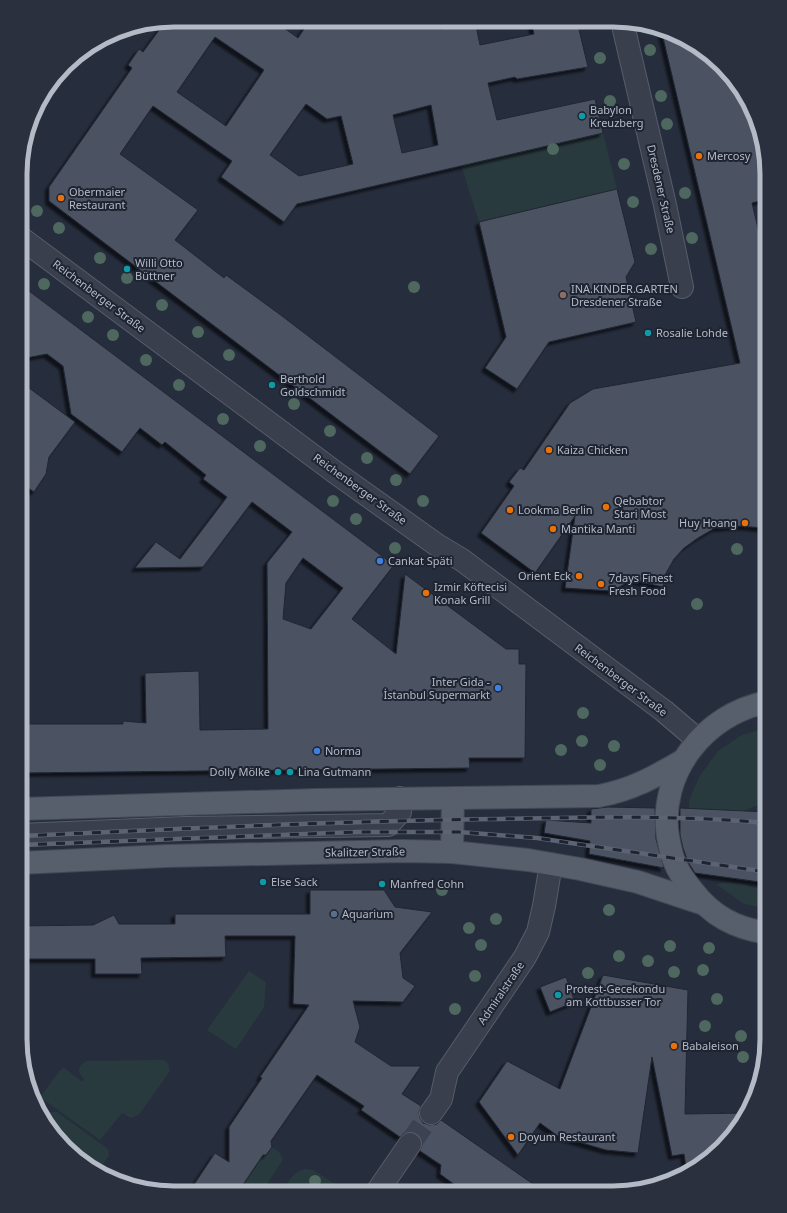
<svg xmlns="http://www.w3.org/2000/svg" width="787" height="1213" viewBox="0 0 787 1213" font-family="'Noto Sans',sans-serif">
<defs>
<filter id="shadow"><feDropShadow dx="-3.5" dy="3.5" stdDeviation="1" flood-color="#0009"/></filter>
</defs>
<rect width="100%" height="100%" fill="#262d3c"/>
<g fill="#293a3e">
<polygon points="603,133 617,189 479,222 461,165"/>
<polygon points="767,728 767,801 736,814 689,813 689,801 699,777 718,751 742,735"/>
<polygon points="729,882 744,884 767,892 767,909 744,904 716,884"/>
<polygon points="249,971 266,982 264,1007 236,1049 207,1030"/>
<path d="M164 1060 168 1063 170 1071 140 1113 136 1116 131 1118 122 1113 100 1140 40 1097 63 1067 82 1082 84 1079C77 1073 77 1065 87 1061Z"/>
<path d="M52 1112H57L61 1115 108 1149 109 1155 98 1172C75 1158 57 1142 43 1119L48 1113Z"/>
<path d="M272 1147C277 1151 283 1153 282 1161L262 1192H253L254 1190 244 1183 263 1154 266 1155Z"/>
<path d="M305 1169 313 1170 338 1186 333 1192H282C288 1183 293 1171 305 1169Z"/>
</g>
<g fill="#4c5364" stroke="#202633" fill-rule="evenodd" filter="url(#shadow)">
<path d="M174 20H273L298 38 310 20 438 21 440 29 475 21 480 45 534 34 531 21H577L588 67 517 79 515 77 488 83 497 120 595 99 603 133 297 204 284 222 221 177 232 161 153 106 120 154 198 210 175 240 224 278 226 275 282 316 439 436 410 474 49 201V187L132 68 128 65 139 49 143 52 165 22ZM215 37 264 70 226 126 177 92ZM306 104 327 119 341 116 353 164 299 176 270 155ZM431 105 438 145 402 153 393 115Z"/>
<polygon points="661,29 672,32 707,52 735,80 755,115 767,174 767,199 752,203 761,241 767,240 767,517 763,528 740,526 715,528 698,538 684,548 674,559 665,575 663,587 632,580 612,591 565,588 575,516 535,573 481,533 514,486 509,482 520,468 524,470 570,403 593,389 740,363"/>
<polygon points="617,189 635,262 626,277 636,322 549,342 517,389 485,368 506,337 479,222"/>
<path d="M21 285 394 565 352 619 396 654 405 574 506 649H519V664H526L525 758H469L470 768 20 773V725L22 724H123V721L146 723 145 673 199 671 200 730 268 729 267 563 292 532 252 502 203 567 135 568 156 542 180 559 227 497 203 479 206 475 165 442 162 445 140 428 122 452 71 414 63 366 47 354 21 359ZM303 558 343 588 311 629 283 619 286 583Z"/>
<polygon points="21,382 75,422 49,457 46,474 34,492 21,483"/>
<polygon points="608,807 655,808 656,839 664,868 589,854 590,841 544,833 546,820 591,823 591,809"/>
<polygon points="680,808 767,812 767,883 695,873 688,862 683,848 680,835"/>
<polygon points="310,890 384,890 395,907 432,912 400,953 403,978 415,986 403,1002 353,1001 360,1027 355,1042 391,1066 421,1066 402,1094 421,1106 419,1112 420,1118 423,1123 430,1125 437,1124 441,1120 546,1193 466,1193 440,1174 441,1165 420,1151 422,1145 421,1138 417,1134 411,1132 404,1133 400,1137 361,1110 364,1106 317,1075 271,1141 272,1147 266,1155 263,1155 238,1192 189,1192 215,1153 229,1162 229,1127 262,1078 260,1077 309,1005 293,1004 295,936 225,936 226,957 141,958 142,974 95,974 95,959 20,959 20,926 93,925 114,915 119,924 175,924 175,914 310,914"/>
<polygon points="603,975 688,990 685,1114 747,1113 741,1125 707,1161 687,1173 684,1154 672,1156 652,1057 638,1153 606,1150 558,1136 540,1123 518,1155 479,1102 507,1061 560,1089"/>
<polygon points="566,977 575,1002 550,1012 540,987"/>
</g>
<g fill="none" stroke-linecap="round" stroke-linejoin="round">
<polyline stroke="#3b4251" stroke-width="22" stroke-dasharray="22 11" stroke-linecap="butt" points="410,1144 431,1113"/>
<defs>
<g id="minor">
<polyline points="622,21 665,205 682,287"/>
<polyline points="21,238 336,473 437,545 462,560 664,711 698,740"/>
<polyline points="20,835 185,828 388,825 400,812 400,798"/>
<polyline points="431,1113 441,1099 447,1072 525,957 538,932 544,906 551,864"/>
<polyline points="377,1192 410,1144"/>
</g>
<g id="major">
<path d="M20 809 316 800 599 796C632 790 654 777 682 761"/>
<polyline points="452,852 453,798"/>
<polyline points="20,863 166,856 403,851 452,852 528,860 580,869 638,882 704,904"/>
<path d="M767 933C735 928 712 916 693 891 686 882 679 874 675 863 671 855 670 846 668 837 658 773 705 714 767 702"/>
</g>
</defs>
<use href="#minor" stroke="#575d6a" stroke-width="24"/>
<use href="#major" stroke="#424855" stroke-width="24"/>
<use href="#minor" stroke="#393f4c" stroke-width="22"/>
<use href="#major" stroke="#575e6c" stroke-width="22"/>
<defs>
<g id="rail">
<path d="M20 836C180 829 340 821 500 819 589 817 678 815 767 823"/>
<polyline points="20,845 358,832 459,832 537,838 767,872"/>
</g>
</defs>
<use href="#rail" stroke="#5c6373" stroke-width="4.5"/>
<use href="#rail" stroke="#1e2431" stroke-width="3" stroke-dasharray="9" stroke-linecap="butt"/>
</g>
<g fill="#4e675f">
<circle cx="650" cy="50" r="6"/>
<circle cx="600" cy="58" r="6"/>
<circle cx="661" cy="96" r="6"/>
<circle cx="610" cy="101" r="6"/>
<circle cx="667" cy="124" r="6"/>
<circle cx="553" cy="149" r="6"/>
<circle cx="624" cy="164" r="6"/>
<circle cx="685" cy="193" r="6"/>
<circle cx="633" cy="202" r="6"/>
<circle cx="37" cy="211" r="6"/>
<circle cx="59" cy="228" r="6"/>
<circle cx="692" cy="238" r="6"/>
<circle cx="651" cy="249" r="6"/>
<circle cx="100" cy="258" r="6"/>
<circle cx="127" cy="278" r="6"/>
<circle cx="44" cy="284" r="6"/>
<circle cx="414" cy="287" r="6"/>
<circle cx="162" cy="305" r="6"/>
<circle cx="88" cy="317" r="6"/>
<circle cx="198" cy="332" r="6"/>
<circle cx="113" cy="335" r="6"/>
<circle cx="229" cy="355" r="6"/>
<circle cx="146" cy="360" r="6"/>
<circle cx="179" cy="385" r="6"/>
<circle cx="294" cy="404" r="6"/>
<circle cx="223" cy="419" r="6"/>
<circle cx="330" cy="431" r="6"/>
<circle cx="260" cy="446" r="6"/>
<circle cx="367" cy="458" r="6"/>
<circle cx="396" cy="480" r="6"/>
<circle cx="333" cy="501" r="6"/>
<circle cx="423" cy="501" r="6"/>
<circle cx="356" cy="519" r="6"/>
<circle cx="395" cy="548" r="6"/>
<circle cx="737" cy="549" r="6"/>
<circle cx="697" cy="604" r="6"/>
<circle cx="583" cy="713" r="6"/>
<circle cx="582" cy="741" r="6"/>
<circle cx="614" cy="746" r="6"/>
<circle cx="561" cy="750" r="6"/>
<circle cx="600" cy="765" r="6"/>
<circle cx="442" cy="890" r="6"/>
<circle cx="609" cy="910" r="6"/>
<circle cx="496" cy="919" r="6"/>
<circle cx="469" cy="928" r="6"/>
<circle cx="481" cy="945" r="6"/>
<circle cx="670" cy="946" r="6"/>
<circle cx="709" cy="948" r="6"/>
<circle cx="619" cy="956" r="6"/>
<circle cx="648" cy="961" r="6"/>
<circle cx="703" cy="970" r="6"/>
<circle cx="674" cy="972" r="6"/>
<circle cx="588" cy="973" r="6"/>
<circle cx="475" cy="976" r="6"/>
<circle cx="717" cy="999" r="6"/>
<circle cx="455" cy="1009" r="6"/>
<circle cx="705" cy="1026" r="6"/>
<circle cx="741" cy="1036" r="6"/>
<circle cx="743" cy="1057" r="6"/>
<circle cx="315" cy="1181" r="6"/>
</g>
<g fill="#0f9aa8" stroke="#1e2431" stroke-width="1.5">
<circle cx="582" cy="116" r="4"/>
<circle cx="127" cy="269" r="4"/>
<circle cx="648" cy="333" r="4"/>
<circle cx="272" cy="385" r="4"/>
<circle cx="278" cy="772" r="4"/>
<circle cx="290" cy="772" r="4"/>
<circle cx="263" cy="882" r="4"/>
<circle cx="382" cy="884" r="4"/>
<circle cx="558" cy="995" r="4"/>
</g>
<g fill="#e8710a" stroke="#1e2431" stroke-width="1.5">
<circle cx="699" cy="156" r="4"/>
<circle cx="61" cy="198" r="4"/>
<circle cx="549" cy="450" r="4"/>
<circle cx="606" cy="507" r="4"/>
<circle cx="510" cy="510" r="4"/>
<circle cx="745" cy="523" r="4"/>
<circle cx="553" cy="529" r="4"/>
<circle cx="579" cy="576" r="4"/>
<circle cx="601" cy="584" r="4"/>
<circle cx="426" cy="593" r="4"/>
<circle cx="674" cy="1046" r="4"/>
<circle cx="511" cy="1137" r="4"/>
</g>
<circle fill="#8d6e63" stroke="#1e2431" stroke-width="1.5" cx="563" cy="295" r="4"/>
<g fill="#3f7fe0" stroke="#1e2431" stroke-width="1.5">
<circle cx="380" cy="561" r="4"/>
<circle cx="498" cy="688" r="4"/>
<circle cx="317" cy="751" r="4"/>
</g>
<circle fill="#5c6f8a" stroke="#1e2431" stroke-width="1.5" cx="334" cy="914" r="4"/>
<g text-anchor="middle" stroke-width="4" stroke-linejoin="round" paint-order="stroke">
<g font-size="11" fill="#b5bac7" stroke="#1e2431" text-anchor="start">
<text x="590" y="114">Babylon<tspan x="590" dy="13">Kreuzberg</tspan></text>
<text x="707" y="160">Mercosy</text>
<text x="69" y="196">Obermaier<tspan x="69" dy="13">Restaurant</tspan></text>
<text x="135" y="267">Willi Otto<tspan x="135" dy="13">Büttner</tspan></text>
<text x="571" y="293">INA.KINDER.GARTEN<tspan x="571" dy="13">Dresdener Straße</tspan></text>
<text x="656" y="337">Rosalie Lohde</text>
<text x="280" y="383">Berthold<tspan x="280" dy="13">Goldschmidt</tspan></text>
<text x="557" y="454">Kaiza Chicken</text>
<text x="614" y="505">Qebabtor<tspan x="614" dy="13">Stari Most</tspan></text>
<text x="518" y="514">Lookma Berlin</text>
<text x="737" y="527" text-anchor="end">Huy Hoang</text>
<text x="561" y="533">Mantika Manti</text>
<text x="388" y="565">Cankat Späti</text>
<text x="571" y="580" text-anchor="end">Orient Eck</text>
<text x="609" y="582">7days Finest<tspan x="609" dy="13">Fresh Food</tspan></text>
<text x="434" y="591">Izmir Köftecisi<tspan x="434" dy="13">Konak Grill</tspan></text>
<text x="490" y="686" text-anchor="end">Inter Gida -<tspan x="490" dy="13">İstanbul Supermarkt</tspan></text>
<text x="325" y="755">Norma</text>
<text x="270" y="776" text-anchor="end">Dolly Mölke</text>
<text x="298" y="776">Lina Gutmann</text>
<text x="271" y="886">Else Sack</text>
<text x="390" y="888">Manfred Cohn</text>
<text x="342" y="918">Aquarium</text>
<text x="566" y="993">Protest-Gecekondu<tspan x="566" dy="13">am Kottbusser Tor</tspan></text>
<text x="682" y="1050">Babaleison</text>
<text x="519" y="1141">Doyum Restaurant</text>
</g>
<g font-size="11" fill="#b5bac7" stroke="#1e2431">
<text transform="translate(661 189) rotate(77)" y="4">Dresdener Straße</text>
<text transform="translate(99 296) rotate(37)" y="4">Reichenberger Straße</text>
<text transform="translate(360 489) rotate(36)" y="4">Reichenberger Straße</text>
<text transform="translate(621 680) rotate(37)" y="4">Reichenberger Straße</text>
<text transform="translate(365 852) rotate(-1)" y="4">Skalitzer Straße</text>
<text transform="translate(501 993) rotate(-56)" y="4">Admiralstraße</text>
</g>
</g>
<path d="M0 0H787V1213H0ZM174 27H613A147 147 0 0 1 760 174V1039A147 147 0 0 1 613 1186H174A147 147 0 0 1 27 1039V174A147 147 0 0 1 174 27Z" fill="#2a303d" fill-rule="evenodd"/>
<path fill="none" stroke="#b5bac7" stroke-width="5" d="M174 27H613A147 147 0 0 1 760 174V1039A147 147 0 0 1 613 1186H174A147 147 0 0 1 27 1039V174A147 147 0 0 1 174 27Z"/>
</svg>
